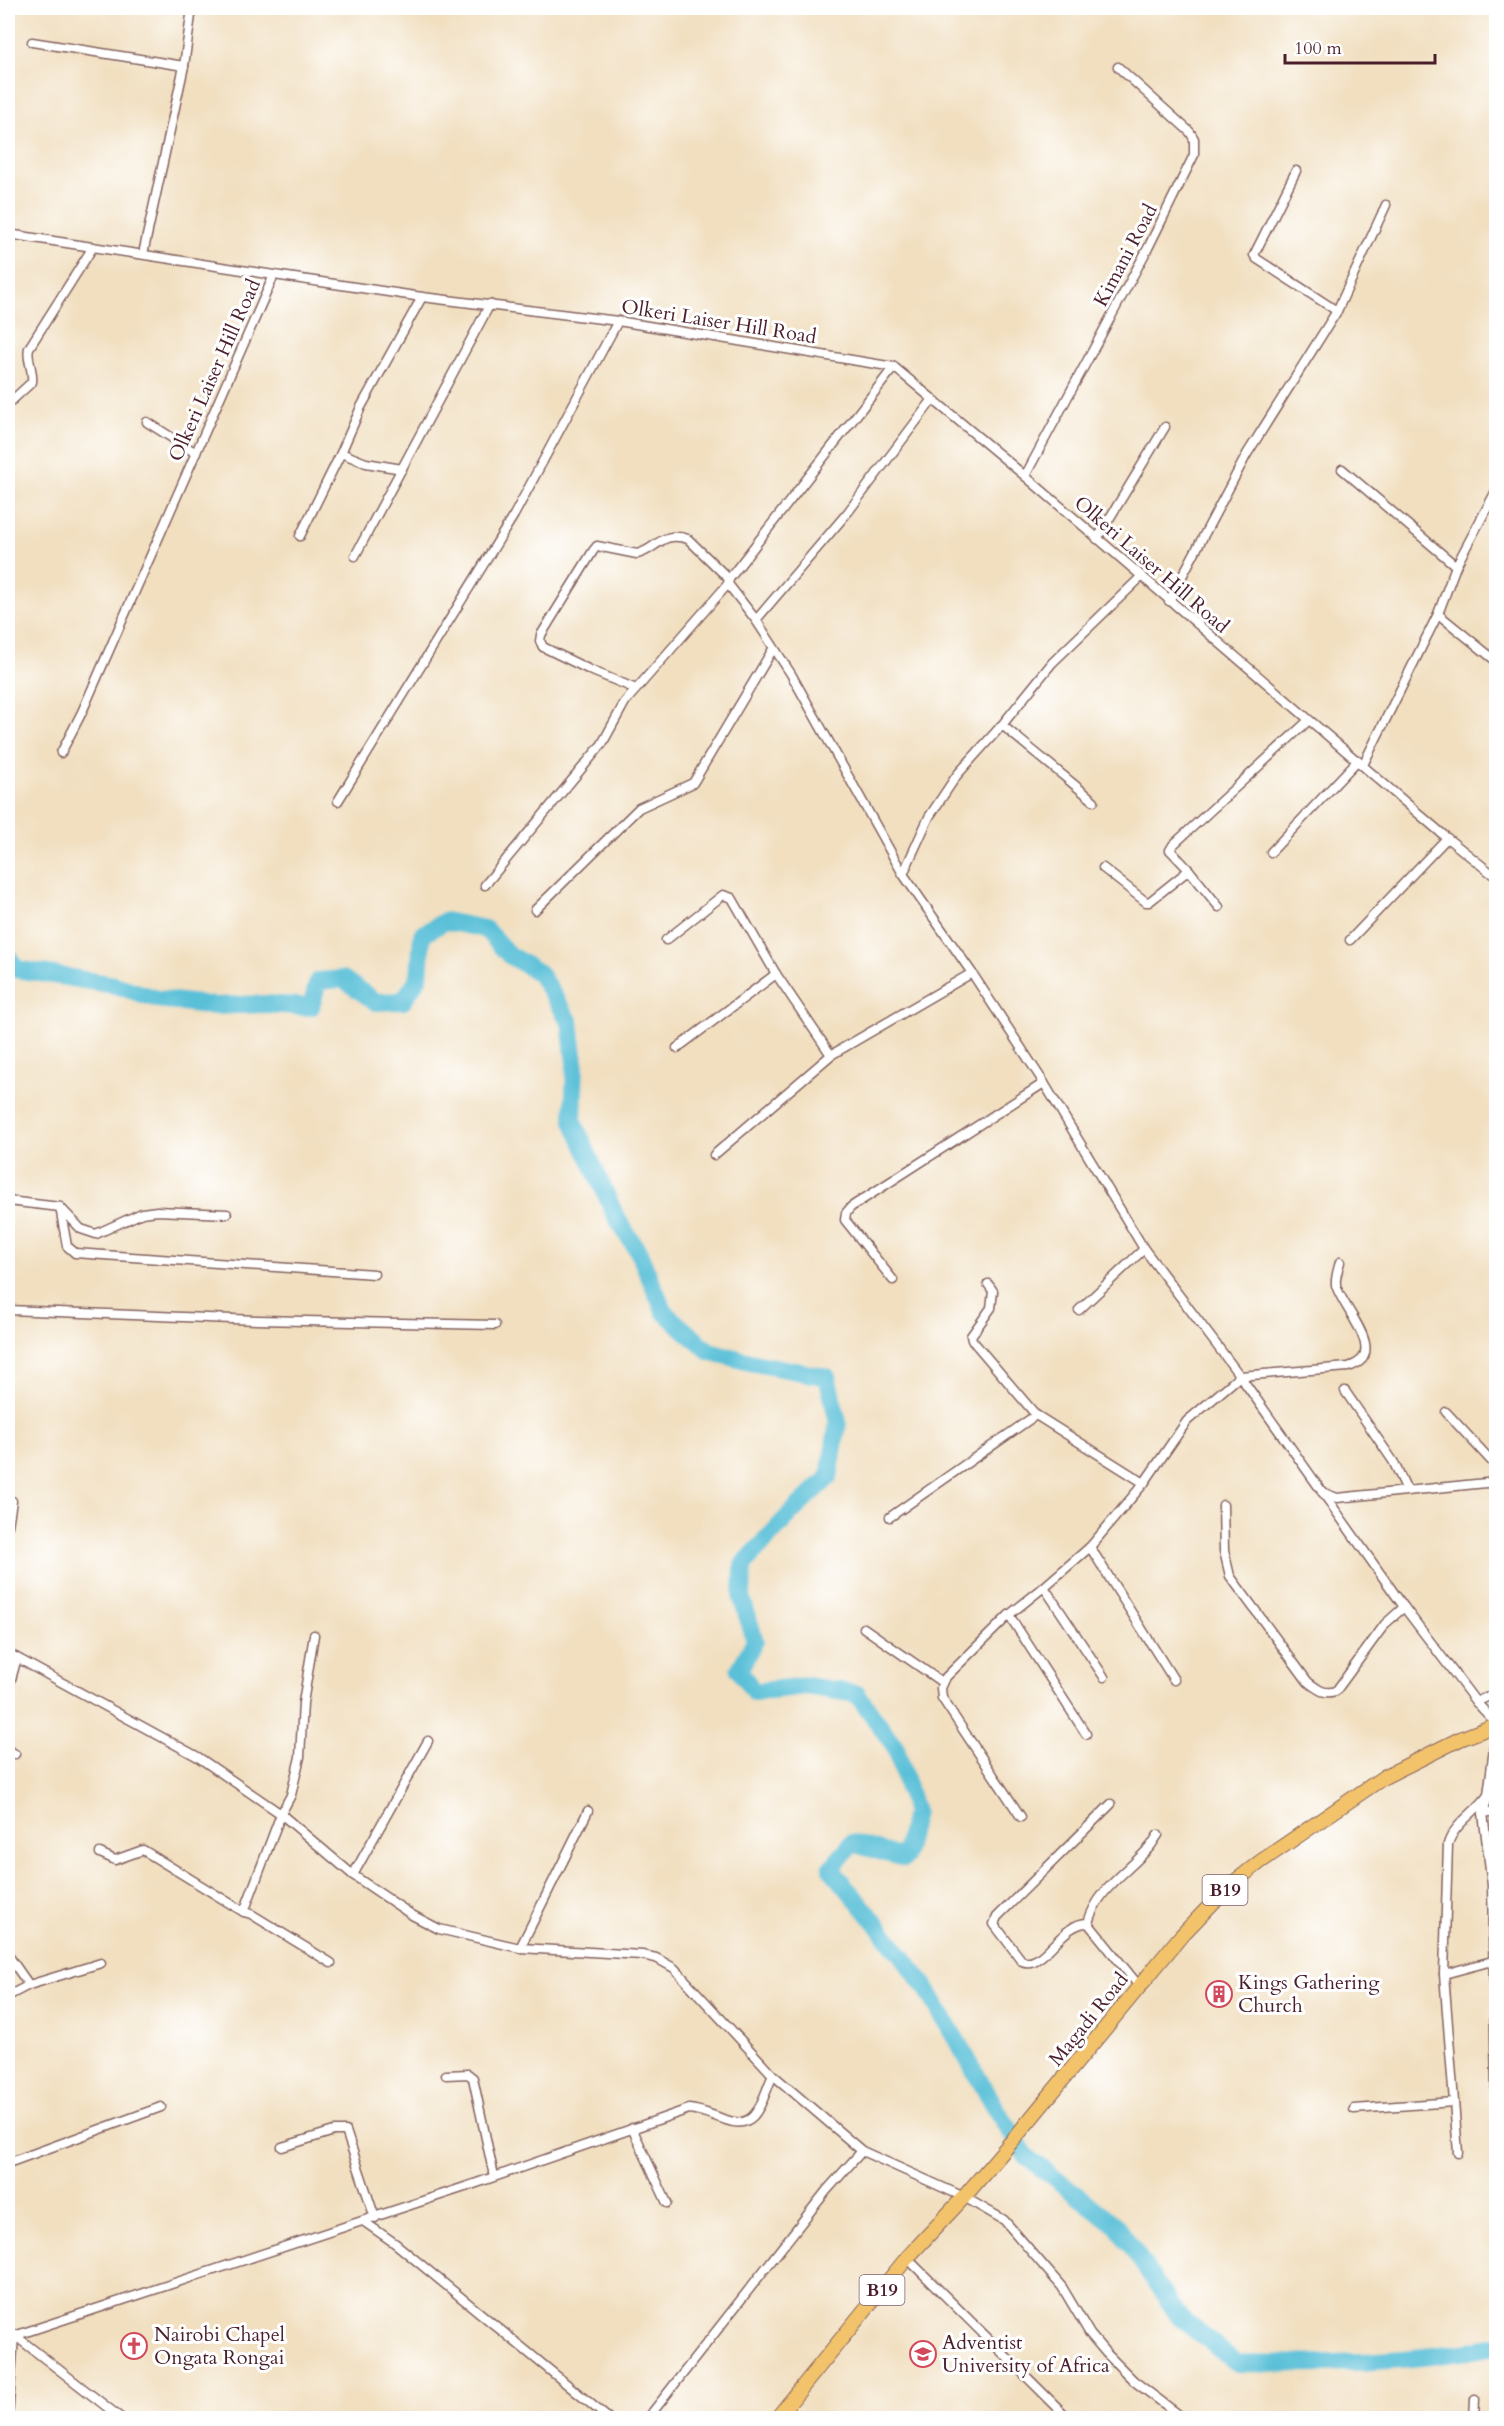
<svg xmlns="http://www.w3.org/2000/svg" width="1504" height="2426" viewBox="0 0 1504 2426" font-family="Cardo,serif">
<rect width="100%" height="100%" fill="#fff"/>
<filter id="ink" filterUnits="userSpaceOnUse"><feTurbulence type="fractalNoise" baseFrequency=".0167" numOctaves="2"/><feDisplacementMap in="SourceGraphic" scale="12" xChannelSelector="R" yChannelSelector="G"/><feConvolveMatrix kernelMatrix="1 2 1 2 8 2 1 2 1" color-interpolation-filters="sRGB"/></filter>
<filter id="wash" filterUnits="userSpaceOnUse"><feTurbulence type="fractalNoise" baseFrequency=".008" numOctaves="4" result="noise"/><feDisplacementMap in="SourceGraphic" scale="24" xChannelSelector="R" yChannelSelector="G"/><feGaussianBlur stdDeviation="1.35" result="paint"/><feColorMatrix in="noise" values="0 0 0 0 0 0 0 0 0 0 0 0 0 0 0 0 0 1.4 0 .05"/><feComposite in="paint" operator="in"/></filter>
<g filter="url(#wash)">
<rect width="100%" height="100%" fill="#f1dfc0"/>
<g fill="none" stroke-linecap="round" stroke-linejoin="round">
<path stroke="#5ac0d8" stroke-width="18" d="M8 956 16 969 115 985 157 999 215 1006 264 1004 311 1007 318 981 343 979 376 1002 403 1001 419 977 422 935 445 921 485 929 509 955 539 973 570 1022 575 1063 573 1121 616 1217 638 1251 665 1313 709 1351 754 1363 827 1377 838 1422 829 1477 790 1514 743 1565 742 1599 755 1641 739 1670 754 1692 806 1686 857 1694 896 1748 915 1812 904 1858 852 1843 831 1869 877 1924 925 1986 997 2110 1027 2157 1117 2226 1178 2315 1236 2363C1323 2365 1411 2363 1496 2346"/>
</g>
</g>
<g filter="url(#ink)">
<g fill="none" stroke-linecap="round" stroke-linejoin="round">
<defs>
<g id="minor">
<polyline points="32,42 184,66"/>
<polyline points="1296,171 1254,255 1257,259 1337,311"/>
<polyline points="8,234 274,275"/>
<polyline points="143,254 184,66 192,8"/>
<path d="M8 404 32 382C34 370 26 360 29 348L93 247"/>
<polyline points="147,422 196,453"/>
<polyline points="341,453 366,463 402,469"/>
<polyline points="1342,469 1456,566"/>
<polyline points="1025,476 1148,248 1194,155 1194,139 1190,132 1118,67"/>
<polyline points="300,536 341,453 361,407 422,297"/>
<polyline points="1097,539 1165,427"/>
<polyline points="355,556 490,304"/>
<polyline points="728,584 756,620 791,674 903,874 972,973 1044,1083 1144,1249 1240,1376 1404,1607 1476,1702 1496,1723"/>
<polyline points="1169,601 1247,454 1337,311 1386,205"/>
<polyline points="1438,614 1496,661"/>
<polyline points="756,620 848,512 933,399"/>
<path d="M636 689 590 670 543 647 540 641 541 635 593 551 597 546 637 554C657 550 661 530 688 539L729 579"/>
<polyline points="1002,725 1094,801"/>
<polyline points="61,753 82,712 274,275 422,297 618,321 894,367 1025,476 1447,838 1496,877"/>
<polyline points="1363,765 1438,614 1456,566 1496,491"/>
<polyline points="338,801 514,515 618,321"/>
<polyline points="1271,852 1358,760"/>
<polyline points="1103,868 1146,902 1149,902 1189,870 1170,850 1173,845 1308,721"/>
<polyline points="1189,870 1219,907"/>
<polyline points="903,874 929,817 957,775 1002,725 1052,663 1141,577"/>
<polyline points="485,885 602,744 625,702 728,584 729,579 894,367"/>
<polyline points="535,910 639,808 693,783 773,649"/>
<polyline points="666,940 723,895 732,898 776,974 831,1055"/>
<polyline points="1350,940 1447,838"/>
<polyline points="677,1048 776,974"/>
<polyline points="714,1155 831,1055 972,973"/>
<polyline points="8,1201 60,1207 67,1246 75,1253 374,1274"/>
<polyline points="60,1207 81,1229 96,1234 142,1213 157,1211 227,1214"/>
<polyline points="893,1280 845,1220 846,1213 851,1207 1044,1083"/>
<polyline points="988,1284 993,1291 991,1308 971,1336 972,1340 1036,1415 1144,1483"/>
<polyline points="8,1310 257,1320 495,1325"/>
<polyline points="1079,1310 1144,1249"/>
<polyline points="1345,1391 1393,1461 1407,1490"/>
<polyline points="1446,1412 1496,1466"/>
<polyline points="1322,1492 1337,1498 1496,1482"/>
<path d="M1223 1505 1224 1551 1230 1576 1308 1682C1318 1689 1323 1695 1336 1691L1385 1624 1404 1607"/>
<polyline points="890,1517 1036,1415"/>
<polyline points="8,1526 12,1501"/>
<polyline points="1090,1547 1174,1680"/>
<polyline points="1044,1587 1104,1677"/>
<polyline points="1009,1615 1086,1734"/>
<polyline points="864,1628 943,1683"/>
<polyline points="314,1635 303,1703 300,1757 291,1795 281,1814 244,1912 251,1914 331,1963"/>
<polyline points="8,1653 198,1757 281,1814 353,1875 412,1915 439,1929 520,1948 642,1955 656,1958 674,1968 773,2075 862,2151 964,2197 1004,2220 1062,2287 1090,2334 1106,2353 1134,2381 1183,2418"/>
<polyline points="8,1690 17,1658"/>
<polyline points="1476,1702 1496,1693"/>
<polyline points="8,1750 15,1754"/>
<polyline points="1487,1800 1483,1813 1492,1885 1496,2089"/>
<path d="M1111 1804 997 1917 994 1924 1022 1961C1043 1971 1061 1922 1088 1923L1139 1986"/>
<polyline points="1483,1813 1496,1811"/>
<path d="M1021 1817 942 1698 941 1688 946 1677 1009 1615 1044 1587 1090 1547 1144 1483 1187 1421 1240 1376 1348 1367C1391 1355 1342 1309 1336 1285 1335 1277 1338 1270 1340 1262"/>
<polyline points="100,1853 115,1860 143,1850 244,1912"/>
<polyline points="353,1875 428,1741"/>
<path d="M1088 1923C1097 1890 1125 1874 1147 1850 1152 1846 1154 1840 1158 1835"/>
<polyline points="520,1948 588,1811"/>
<polyline points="8,1955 29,1985"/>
<polyline points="1444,1974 1496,1960"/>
<polyline points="8,1996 29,1985 101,1963"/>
<polyline points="446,2075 468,2074 473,2078 494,2176"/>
<polyline points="1354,2109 1454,2102"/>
<polyline points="632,2128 667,2203"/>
<polyline points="282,2147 334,2131 346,2131 375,2218"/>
<path d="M1458 2153 1444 1974 1448 1844C1455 1822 1476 1813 1488 1795L1496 1733"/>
<polyline points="8,2163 161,2107"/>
<polyline points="363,2221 396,2244 608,2418"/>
<polyline points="907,2258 1068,2418"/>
<polyline points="8,2330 121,2418"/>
<path d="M8 2418 14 2336 471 2185 689 2109C702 2110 713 2116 726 2120 758 2132 762 2098 773 2075"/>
<polyline points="648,2418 827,2190 862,2151"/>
<polyline points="1387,2418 1387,2417"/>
<polyline points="1474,2418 1475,2399"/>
</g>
<polyline id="trunk" points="777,2418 907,2258 964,2197 1018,2134 1181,1936 1228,1887 1260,1862 1384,1777 1460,1739 1496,1725"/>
</defs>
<use href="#minor" stroke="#84625f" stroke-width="11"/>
<use href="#trunk" stroke="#84625f" stroke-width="16"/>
<use href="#minor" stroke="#fff" stroke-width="8"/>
<use href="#trunk" stroke="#f2c36a" stroke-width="14"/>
</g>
</g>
<defs>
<symbol id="building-ring" viewBox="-11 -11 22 22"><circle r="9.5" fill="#fff" stroke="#d1495b" stroke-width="1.5"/><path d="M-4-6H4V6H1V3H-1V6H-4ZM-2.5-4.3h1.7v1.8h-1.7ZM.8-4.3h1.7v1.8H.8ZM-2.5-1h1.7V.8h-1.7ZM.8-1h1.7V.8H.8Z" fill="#d1495b"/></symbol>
<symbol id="church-ring" viewBox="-11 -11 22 22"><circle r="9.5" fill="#fff" stroke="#d1495b" stroke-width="1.5"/><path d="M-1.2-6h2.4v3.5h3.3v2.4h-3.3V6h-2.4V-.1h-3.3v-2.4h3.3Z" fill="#d1495b"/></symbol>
<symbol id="university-ring" viewBox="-11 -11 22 22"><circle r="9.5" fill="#fff" stroke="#d1495b" stroke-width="1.5"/><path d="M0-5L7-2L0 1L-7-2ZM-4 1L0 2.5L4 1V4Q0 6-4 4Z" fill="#d1495b"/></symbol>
</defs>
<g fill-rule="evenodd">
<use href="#building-ring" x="1204" y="1979" width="30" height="30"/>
<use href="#church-ring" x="119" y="2331" width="30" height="30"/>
<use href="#university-ring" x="908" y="2339" width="30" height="30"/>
</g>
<g text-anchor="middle" stroke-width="6" stroke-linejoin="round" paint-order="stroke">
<g fill="#fff" stroke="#80626b" stroke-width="1.5">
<rect x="1202.5" y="1875" width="45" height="30" rx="4.5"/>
<rect x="859.5" y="2275" width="45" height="30" rx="4.5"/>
</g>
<g font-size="18" font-weight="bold" fill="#4a1f2b">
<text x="1225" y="1896">B19</text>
<text x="882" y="2296">B19</text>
</g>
<g font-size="20" fill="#4a1f2b" stroke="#fff">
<text transform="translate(1125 255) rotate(-62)" y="7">Kimani Road</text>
<text transform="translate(719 321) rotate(9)" y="7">Olkeri Laiser Hill Road</text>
<text transform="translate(214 370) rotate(-66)" y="7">Olkeri Laiser Hill Road</text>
<text transform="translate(1152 564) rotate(41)" y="7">Olkeri Laiser Hill Road</text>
<text transform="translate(1088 2019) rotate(-51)" y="7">Magadi Road</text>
</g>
<g font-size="20" fill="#4a1f2b" stroke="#fff" text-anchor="start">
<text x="1238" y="1989">Kings Gathering<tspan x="1238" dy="23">Church</tspan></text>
<text x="154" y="2341">Nairobi Chapel<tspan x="154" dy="23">Ongata Rongai</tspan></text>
<text x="942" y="2349">Adventist<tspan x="942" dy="23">University of Africa</tspan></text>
</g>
</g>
<rect width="1504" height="2426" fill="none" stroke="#fff" stroke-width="30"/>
<path d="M1285 54v9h150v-9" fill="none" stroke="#4a1f2b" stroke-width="3"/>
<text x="1294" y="54" font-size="18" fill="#4a1f2b" stroke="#ffffff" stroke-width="4.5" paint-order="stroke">100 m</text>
</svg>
